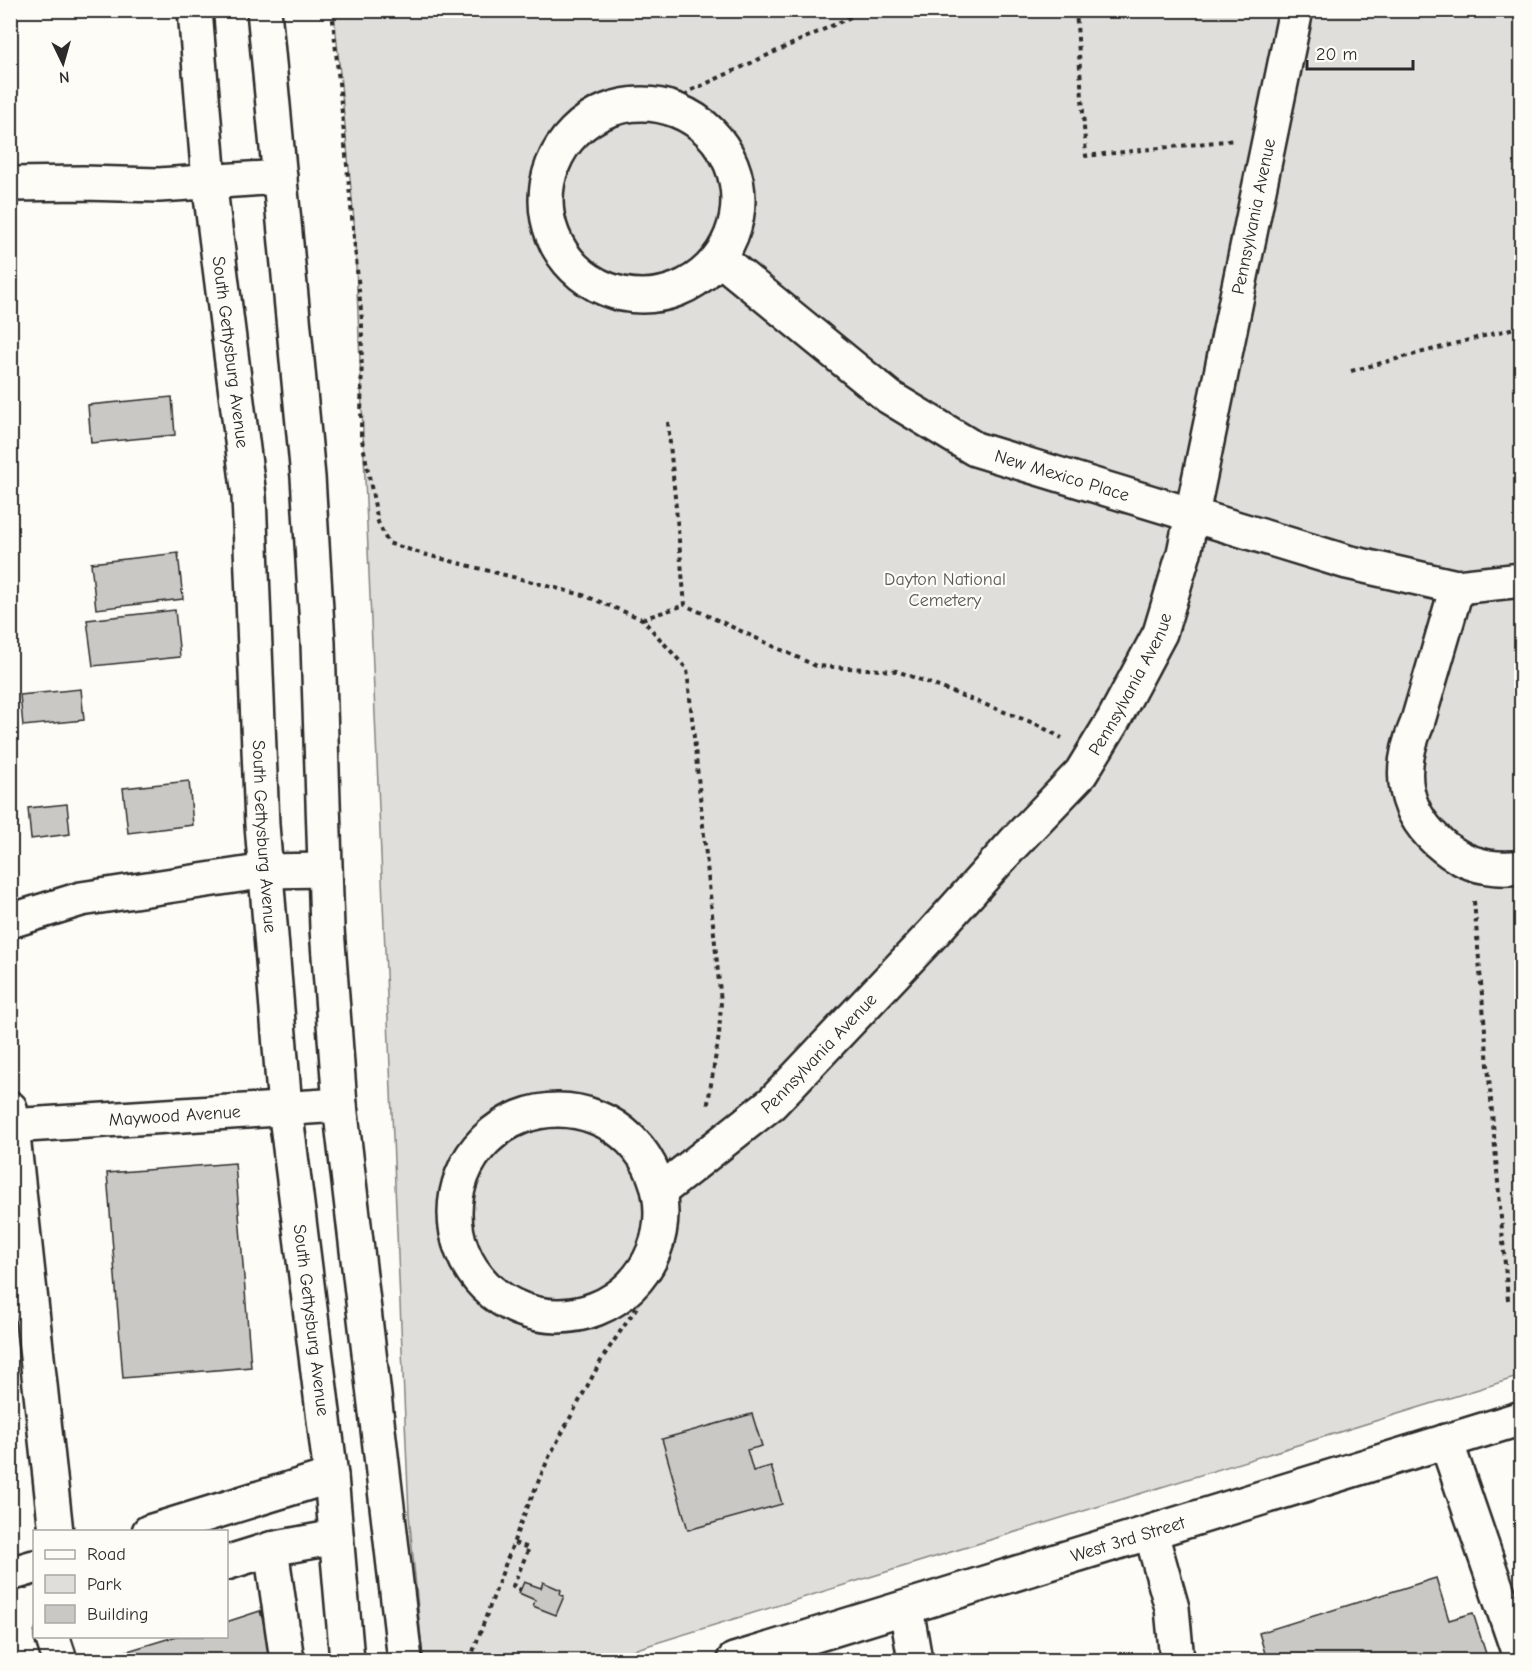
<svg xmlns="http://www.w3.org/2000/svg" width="1532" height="1671" viewBox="0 0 1532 1671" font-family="'Comic Neue',sans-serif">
<rect width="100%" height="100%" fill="#fdfcf7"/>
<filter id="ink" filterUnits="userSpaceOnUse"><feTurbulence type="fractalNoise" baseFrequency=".0167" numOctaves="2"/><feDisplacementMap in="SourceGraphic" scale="12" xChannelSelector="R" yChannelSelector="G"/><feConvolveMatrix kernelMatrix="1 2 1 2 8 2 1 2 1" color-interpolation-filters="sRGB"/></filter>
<g filter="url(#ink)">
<polygon fill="#dfdeda" stroke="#858482" stroke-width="1.5" points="334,11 1521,11 1521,1376 601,1660 423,1660 409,1514 354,220"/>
<g fill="#c9c8c4" stroke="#2b2b2b" stroke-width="1.5">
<polygon points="172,397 175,435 91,443 88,405"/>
<polygon points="178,553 183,599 96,609 91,563"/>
<polygon points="175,610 180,657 93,666 87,620"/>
<polygon points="81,689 84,720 23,726 20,695"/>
<polygon points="189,781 193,825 128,833 123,788"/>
<polygon points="67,804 70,834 31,839 28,808"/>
<polygon points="235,1163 251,1367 123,1378 107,1173"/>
<polygon points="752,1414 762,1446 747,1450 753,1471 771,1466 782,1504 688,1530 662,1439"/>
<polygon points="1436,1578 1449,1620 1473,1613 1488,1660 1267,1660 1259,1633"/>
<polygon points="524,1582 541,1588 543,1582 561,1590 560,1594 564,1596 556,1615 533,1606 535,1600 519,1593"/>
<polygon points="260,1611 275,1660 98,1660 177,1636 226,1636 226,1622"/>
</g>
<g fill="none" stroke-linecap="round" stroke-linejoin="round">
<defs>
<g id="minor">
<circle cx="642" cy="200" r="96"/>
<polyline points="10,184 83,183 159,185 280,177"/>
<path id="s1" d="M719 258 889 397 975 449 1347 562 1457 587 1522 580"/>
<path d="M1457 587 1417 724C1396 772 1403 814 1444 847 1467 866 1493 871 1522 867"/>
<polyline points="10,921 81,899 266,871 325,870"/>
<polyline points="10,1108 56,1532"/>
<circle cx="558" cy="1213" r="103"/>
<path id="s2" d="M10 1126 340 1105"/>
<path id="s3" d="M659 1192 772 1103 934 932 1014 843 1081 773 1114 719 1160 633 1184 553 1296 10"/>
<polyline points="1446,1441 1521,1660"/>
<polyline points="149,1532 331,1476"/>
<polyline points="1151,1533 1172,1608 1177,1660"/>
<polyline points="226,1563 271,1549"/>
<polyline points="10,1574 34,1567"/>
<polyline points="906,1608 915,1660"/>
<polyline points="52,1636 60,1660"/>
<polyline points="287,1660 271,1549 336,1537"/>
</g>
<g id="major">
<path id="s4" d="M195 10 209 181 249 496 262 825 285 1108 331 1476 347 1660"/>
<polyline points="264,10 308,477 318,643 327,929 340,1105 405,1660"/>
<path id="s5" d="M734 1660 1522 1418"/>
</g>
</defs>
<use href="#minor" stroke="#2b2b2b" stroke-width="38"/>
<use href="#major" stroke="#2b2b2b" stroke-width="38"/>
<g stroke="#2b2b2b" stroke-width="4" stroke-dasharray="4.5 4.5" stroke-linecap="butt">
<polyline points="332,10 362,321 361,435 378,522 388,543 427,555 583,595 642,619 687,669 721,1002 719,1035 707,1109"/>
<polyline points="1076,10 1086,156 1235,140"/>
<polyline points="674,111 690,91 866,10"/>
<polyline points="1351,371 1522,326"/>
<polyline points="668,422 685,605 816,666 897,671 1036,724 1062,738"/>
<polyline points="642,619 685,605"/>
<polyline points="1474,901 1508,1300"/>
<polyline points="514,1543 529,1548 513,1586 521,1590"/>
<polyline points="470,1660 521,1522 549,1457 603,1357 637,1307 636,1280"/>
</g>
<use href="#minor" stroke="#fdfcf7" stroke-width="33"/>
<use href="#major" stroke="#fdfcf7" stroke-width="33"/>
</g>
</g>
<g text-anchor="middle" stroke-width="4.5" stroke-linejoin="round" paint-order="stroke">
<g font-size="18" fill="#2b2b2b" stroke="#fdfcf7">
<text dy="6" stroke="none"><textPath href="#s3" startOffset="1184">Pennsylvania Avenue</textPath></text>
<text dy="6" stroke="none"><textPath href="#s4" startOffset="344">South Gettysburg Avenue</textPath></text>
<text dy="6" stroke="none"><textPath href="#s1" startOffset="411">New Mexico Place</textPath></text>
<text dy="6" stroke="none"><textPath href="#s3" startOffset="698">Pennsylvania Avenue</textPath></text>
<text dy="6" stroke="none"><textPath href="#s4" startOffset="830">South Gettysburg Avenue</textPath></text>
<text dy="6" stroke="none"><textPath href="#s3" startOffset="212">Pennsylvania Avenue</textPath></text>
<text dy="6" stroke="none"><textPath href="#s2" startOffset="165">Maywood Avenue</textPath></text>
<text dy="6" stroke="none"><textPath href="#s4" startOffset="1316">South Gettysburg Avenue</textPath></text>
<text dy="6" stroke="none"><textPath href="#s5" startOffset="412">West 3rd Street</textPath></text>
</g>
<g font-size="18" fill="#585857" stroke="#fdfcf7">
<text x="945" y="585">Dayton National<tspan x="945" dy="21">Cemetery</tspan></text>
</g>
</g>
<rect width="1532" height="1671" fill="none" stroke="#fdfcf7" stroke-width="36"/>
<rect x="18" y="18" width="1496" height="1635" fill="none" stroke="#2b2b2b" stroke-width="2" filter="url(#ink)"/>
<rect x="33" y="1530" width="195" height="108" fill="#fdfcf7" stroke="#a9a8a5" stroke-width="1.5"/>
<rect x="45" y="1550" width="30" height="9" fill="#fdfcf7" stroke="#a9a8a5" stroke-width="1.5"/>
<text x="87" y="1560" font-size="18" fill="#2b2b2b">Road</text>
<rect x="45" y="1575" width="30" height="18" fill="#dfdeda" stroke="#a9a8a5" stroke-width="1.5"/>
<text x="87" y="1590" font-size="18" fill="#2b2b2b">Park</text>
<rect x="45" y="1605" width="30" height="18" fill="#c9c8c4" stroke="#a9a8a5" stroke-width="1.5"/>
<text x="87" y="1620" font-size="18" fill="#2b2b2b">Building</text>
<g transform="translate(63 63) rotate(175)" stroke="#fdfcf7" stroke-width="4.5" paint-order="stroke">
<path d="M0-4.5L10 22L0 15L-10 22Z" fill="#2b2b2b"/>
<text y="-9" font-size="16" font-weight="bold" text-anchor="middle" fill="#2b2b2b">N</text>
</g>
<path d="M1307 60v9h106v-9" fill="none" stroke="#2b2b2b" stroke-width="3"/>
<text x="1316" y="60" font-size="18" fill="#2b2b2b" stroke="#fdfcf7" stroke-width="4.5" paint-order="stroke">20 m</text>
</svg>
